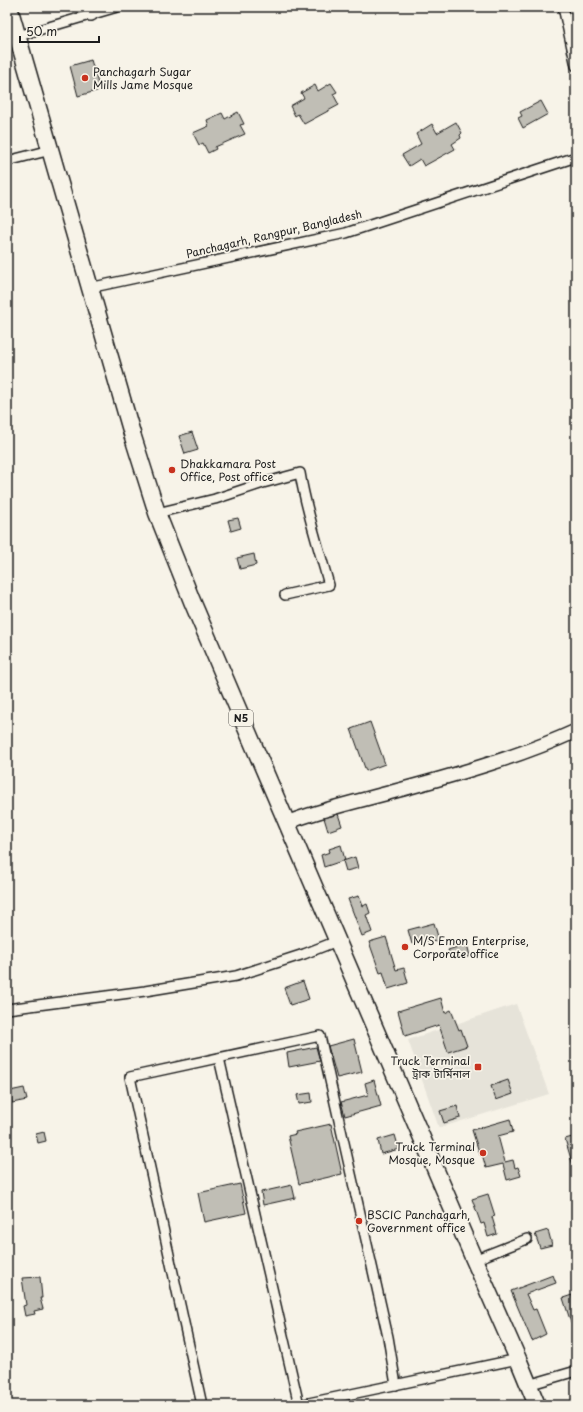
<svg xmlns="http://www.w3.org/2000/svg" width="583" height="1412" viewBox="0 0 583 1412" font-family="'Playpen Sans','Noto Sans Bengali',sans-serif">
<rect width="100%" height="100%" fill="#f7f3e8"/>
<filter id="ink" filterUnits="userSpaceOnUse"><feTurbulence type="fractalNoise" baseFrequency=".025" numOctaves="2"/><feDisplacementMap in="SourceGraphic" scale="8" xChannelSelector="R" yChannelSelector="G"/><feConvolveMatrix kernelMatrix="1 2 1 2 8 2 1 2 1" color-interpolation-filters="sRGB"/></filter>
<g filter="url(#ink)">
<polygon fill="#e6e3d9" points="516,1004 549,1094 439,1128 408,1040"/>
<g fill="#c0beb5" stroke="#1c1c1c">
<polygon points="91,60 100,90 78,96 70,66"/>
<polygon points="331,83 337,92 333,94 339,105 304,124 298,114 295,116 290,106 304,98 301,93 315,85 318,91"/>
<polygon points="541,101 548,114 523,128 518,118 522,116 520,112"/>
<polygon points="238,112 244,124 240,125 245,134 215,147 216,149 208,153 203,143 199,145 193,133 209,126 207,120 222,113 225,119"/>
<polygon points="456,122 462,133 460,135 461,138 452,144 455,149 424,166 420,159 409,166 402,155 421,144 416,134 432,124 437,133"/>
<polygon points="192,432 198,450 185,454 179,436"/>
<polygon points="238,518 241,528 231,531 228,520"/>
<polygon points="254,554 256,565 240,569 237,558"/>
<polygon points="370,722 385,764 366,771 351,729"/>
<polygon points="338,814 342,826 328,831 324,818"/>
<polygon points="341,845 345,860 324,867 321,855 330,852 329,849"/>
<polygon points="355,857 358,868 346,871 343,861"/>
<polygon points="359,896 363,906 367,904 370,913 366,915 372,932 362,936 348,899"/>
<polygon points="434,923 439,940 428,943 427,940 412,944 408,930"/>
<polygon points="386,937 396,970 404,968 408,983 388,989 383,972 380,973 369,942"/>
<polygon points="467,944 470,956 462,959 461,955 451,958 448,950"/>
<polygon points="303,981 309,999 290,1005 284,988"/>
<polygon points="441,998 445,1013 451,1010 459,1030 461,1029 467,1046 448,1052 439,1025 405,1036 398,1011"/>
<polygon points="354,1039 362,1072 337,1078 328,1046"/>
<polygon points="316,1047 320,1061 289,1067 287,1053"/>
<polygon points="374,1080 381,1106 345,1116 341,1102 368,1095 365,1083"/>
<polygon points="508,1080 513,1094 496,1100 491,1086"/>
<polygon points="24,1088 27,1100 12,1103 10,1091"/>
<polygon points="311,1093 312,1102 299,1104 297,1095"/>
<polygon points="457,1106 460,1118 444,1123 440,1111"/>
<polygon points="510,1119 513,1132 498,1136 505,1162 513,1160 515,1168 518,1167 521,1176 507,1180 503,1164 486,1168 482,1154 480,1155 472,1130"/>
<polygon points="331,1124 342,1174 299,1184 288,1136 296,1134 295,1132"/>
<polygon points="44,1132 46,1141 38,1143 36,1134"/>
<polygon points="395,1135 399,1149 381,1154 378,1140"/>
<polygon points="576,1136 576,1168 574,1169 565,1139"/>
<polygon points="240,1184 246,1213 204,1222 198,1193"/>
<polygon points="292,1185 295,1198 263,1205 261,1192"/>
<polygon points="488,1194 495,1216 492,1217 497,1234 488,1237 484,1223 481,1224 472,1199"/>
<polygon points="548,1230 552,1245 540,1248 535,1234"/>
<polygon points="553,1275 556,1283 526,1294 533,1310 536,1309 546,1334 532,1341 511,1291"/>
<polygon points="40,1277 42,1298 40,1298 43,1309 34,1311 35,1314 25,1316 23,1306 26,1305 22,1278"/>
<polygon points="572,1295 576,1308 576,1332 574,1332 563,1298"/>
</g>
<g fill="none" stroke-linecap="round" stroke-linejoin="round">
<defs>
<g id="street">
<polyline points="563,7 576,66"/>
<polyline points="18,36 117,7"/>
<polyline points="7,161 51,150"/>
<polyline points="89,288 346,233 576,157"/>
<path d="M157 513 215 499 263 483 300 473C306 511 319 548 329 585L285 595"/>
<polyline points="7,1009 145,991 236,976 304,954 337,941"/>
<polyline points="219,1058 299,1405 518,1359"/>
<polyline points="355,1191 388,1337 396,1385"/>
<polyline points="474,1260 527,1239"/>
<polyline points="528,1385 576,1371"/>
<polyline points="202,1405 130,1077 320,1036 356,1196"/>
</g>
<g id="secondary">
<polyline points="89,7 91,14"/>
<path d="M286 823C324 808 364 800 403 789 462 773 521 756 576 731"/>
</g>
<polyline id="highway" points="9,7 133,437 157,513 192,601 238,709 473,1257 518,1359 537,1405"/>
</defs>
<use href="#street" stroke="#1c1c1c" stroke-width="12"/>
<use href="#secondary" stroke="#1c1c1c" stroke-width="16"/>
<use href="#highway" stroke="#1c1c1c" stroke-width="19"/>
<use href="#street" stroke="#f7f3e8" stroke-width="9"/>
<use href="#secondary" stroke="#f7f3e8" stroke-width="13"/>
<use href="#highway" stroke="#f7f3e8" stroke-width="16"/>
</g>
</g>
<g fill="#c8321e" stroke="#f7f3e8" stroke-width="1.5">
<circle cx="85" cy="78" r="4"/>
<circle cx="172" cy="470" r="4"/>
<circle cx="405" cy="947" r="4"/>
<rect x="474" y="1063" width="8" height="8" rx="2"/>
<circle cx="483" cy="1153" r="4"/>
<circle cx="359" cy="1221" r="4"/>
</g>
<g text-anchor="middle" stroke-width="3.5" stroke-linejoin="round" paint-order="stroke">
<rect fill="#f7f3e8" stroke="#5e5c59" stroke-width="1" x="229" y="710" width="24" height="16" rx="3"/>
<g font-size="10" font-weight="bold" fill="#1c1c1c">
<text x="241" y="722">N5</text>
</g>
<g font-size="11" fill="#1c1c1c" stroke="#f7f3e8" text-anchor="start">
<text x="93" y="76">Panchagarh Sugar<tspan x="93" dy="13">Mills Jame Mosque</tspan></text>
<text x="180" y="468">Dhakkamara Post<tspan x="180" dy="13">Office, Post office</tspan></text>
<text x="413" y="945">M/S Emon Enterprise,<tspan x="413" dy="13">Corporate office</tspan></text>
<text x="470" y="1065" text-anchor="end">Truck Terminal<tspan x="470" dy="13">ট্রাক টার্মিনাল</tspan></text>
<text x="475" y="1151" text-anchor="end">Truck Terminal<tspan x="475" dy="13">Mosque, Mosque</tspan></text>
<text x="367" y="1219">BSCIC Panchagarh,<tspan x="367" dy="13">Government office</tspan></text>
</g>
<g font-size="11" fill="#1c1c1c" stroke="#f7f3e8">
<text transform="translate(274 234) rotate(-13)" y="4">Panchagarh, Rangpur, Bangladesh</text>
</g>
</g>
<rect width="583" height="1412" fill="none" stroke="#f7f3e8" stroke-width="24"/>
<rect x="12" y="12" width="559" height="1388" fill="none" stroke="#1c1c1c" stroke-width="1.5" filter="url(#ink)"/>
<path d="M20 36v6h79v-6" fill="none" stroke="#1c1c1c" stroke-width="2"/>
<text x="26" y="36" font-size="12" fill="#1c1c1c" stroke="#f7f3e8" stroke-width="3" paint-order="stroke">50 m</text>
</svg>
